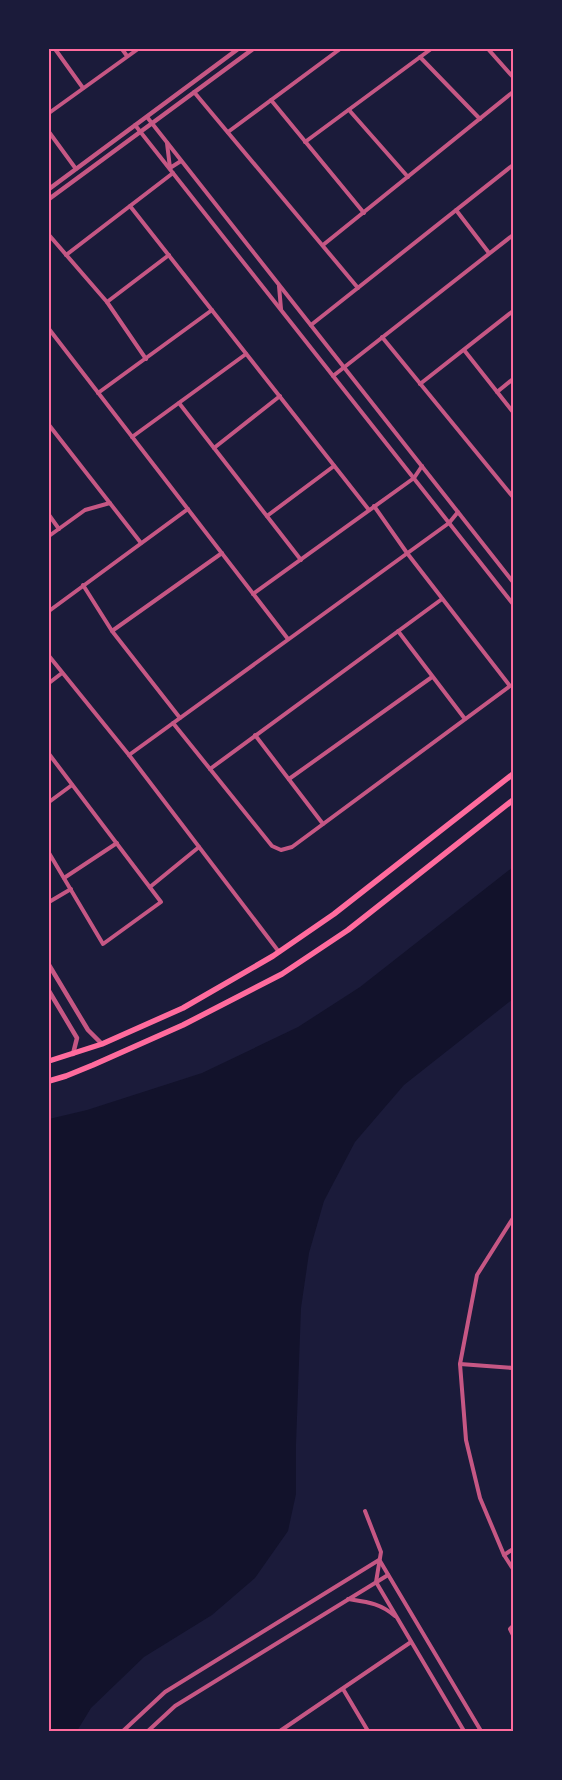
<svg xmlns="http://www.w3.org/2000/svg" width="562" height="1780" viewBox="0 0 562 1780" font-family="'Zilla Slab',serif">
<rect width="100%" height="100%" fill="#1b1b3a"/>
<polygon fill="#12122b" points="513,867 513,999 404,1085 355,1142 324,1201 309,1253 301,1308 296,1444 296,1494 288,1531 255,1578 212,1615 144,1657 91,1708 77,1731 49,1731 49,1119 87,1110 202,1073 298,1027 360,987"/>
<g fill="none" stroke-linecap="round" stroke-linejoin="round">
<g stroke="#c65784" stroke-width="4">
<polyline points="55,49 83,88"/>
<polyline points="122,49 127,56"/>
<polyline points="488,49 513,77"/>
<polyline points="420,57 480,119"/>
<polyline points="194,92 358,288"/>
<polyline points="271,100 364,213"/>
<polyline points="349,110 408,177"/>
<polyline points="49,113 138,49"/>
<polyline points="147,117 513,582"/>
<polyline points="135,125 513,604"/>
<polyline points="49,132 76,169"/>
<polyline points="228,132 340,49"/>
<polyline points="305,142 431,49"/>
<polyline points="167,143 170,168 181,161"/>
<polyline points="130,206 369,510"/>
<polyline points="456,210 489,253"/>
<polyline points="49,235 107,302 146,359"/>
<polyline points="323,245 513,92"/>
<polyline points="66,255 173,173"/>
<polyline points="279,286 281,309"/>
<polyline points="107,302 169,255"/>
<polyline points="311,325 513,165"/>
<polyline points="49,329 288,639"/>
<polyline points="382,337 513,497"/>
<polyline points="464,350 513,412"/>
<polyline points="333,376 513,235"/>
<polyline points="420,384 513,311"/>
<polyline points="497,392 513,379"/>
<polyline points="98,393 212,310"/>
<polyline points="179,403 301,560"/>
<polyline points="49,425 141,543"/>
<polyline points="132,437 246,354"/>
<polyline points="214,448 280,396"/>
<polyline points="49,515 59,529"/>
<polyline points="267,516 334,466"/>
<polyline points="49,536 85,510 110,503"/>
<polyline points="83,585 112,631"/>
<polyline points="253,594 414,478 422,466"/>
<polyline points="49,611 188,509"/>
<polyline points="398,631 465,719"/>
<polyline points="49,656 129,755 279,952"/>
<polyline points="49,683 62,673"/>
<polyline points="180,718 112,631 222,553"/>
<polyline points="173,723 272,846 281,850 292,847 510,686 407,553 374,506"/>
<polyline points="255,735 323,824"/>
<polyline points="49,754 161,902 103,944 49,853"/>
<polyline points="129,755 449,523 458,512"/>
<polyline points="210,769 442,599"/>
<polyline points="289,779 432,677"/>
<polyline points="49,802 72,785"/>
<polyline points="64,878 117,843"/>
<polyline points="150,887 199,847"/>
<polyline points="49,902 71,889"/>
<polyline points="460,1364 513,1368"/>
<polyline points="365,1511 381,1552 376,1582 464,1731"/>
<polyline points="513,1549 504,1555 513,1569"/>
<polyline points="504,1555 480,1498 466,1440 460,1364 477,1275 513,1218"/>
<polyline points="380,1561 481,1731"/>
<path d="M348 1599C367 1602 380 1603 395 1616"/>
<polyline points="513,1626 510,1629 513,1635"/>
<polyline points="343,1689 368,1731"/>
<polyline points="123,1731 165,1692 379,1560"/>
<polyline points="148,1731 175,1706 388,1575"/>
<polyline points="280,1731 411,1642"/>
</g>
<g stroke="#c65784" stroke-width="4.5">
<polyline points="49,189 238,49"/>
<polyline points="49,199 253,49"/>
<polyline points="49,965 88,1030 102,1044"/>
<polyline points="49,991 77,1038 73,1054"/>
</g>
<g stroke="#ff6b9d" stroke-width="5.5">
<polyline points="49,1061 102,1044 183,1008 273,956 334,914 513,774"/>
<polyline points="49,1081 66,1076 93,1065 183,1025 282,974 348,930 513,800"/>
</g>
</g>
<rect width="562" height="1780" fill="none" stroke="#1b1b3a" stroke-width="100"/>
<rect x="50" y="50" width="462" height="1680" fill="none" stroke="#ff6b9d" stroke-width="2"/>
</svg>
